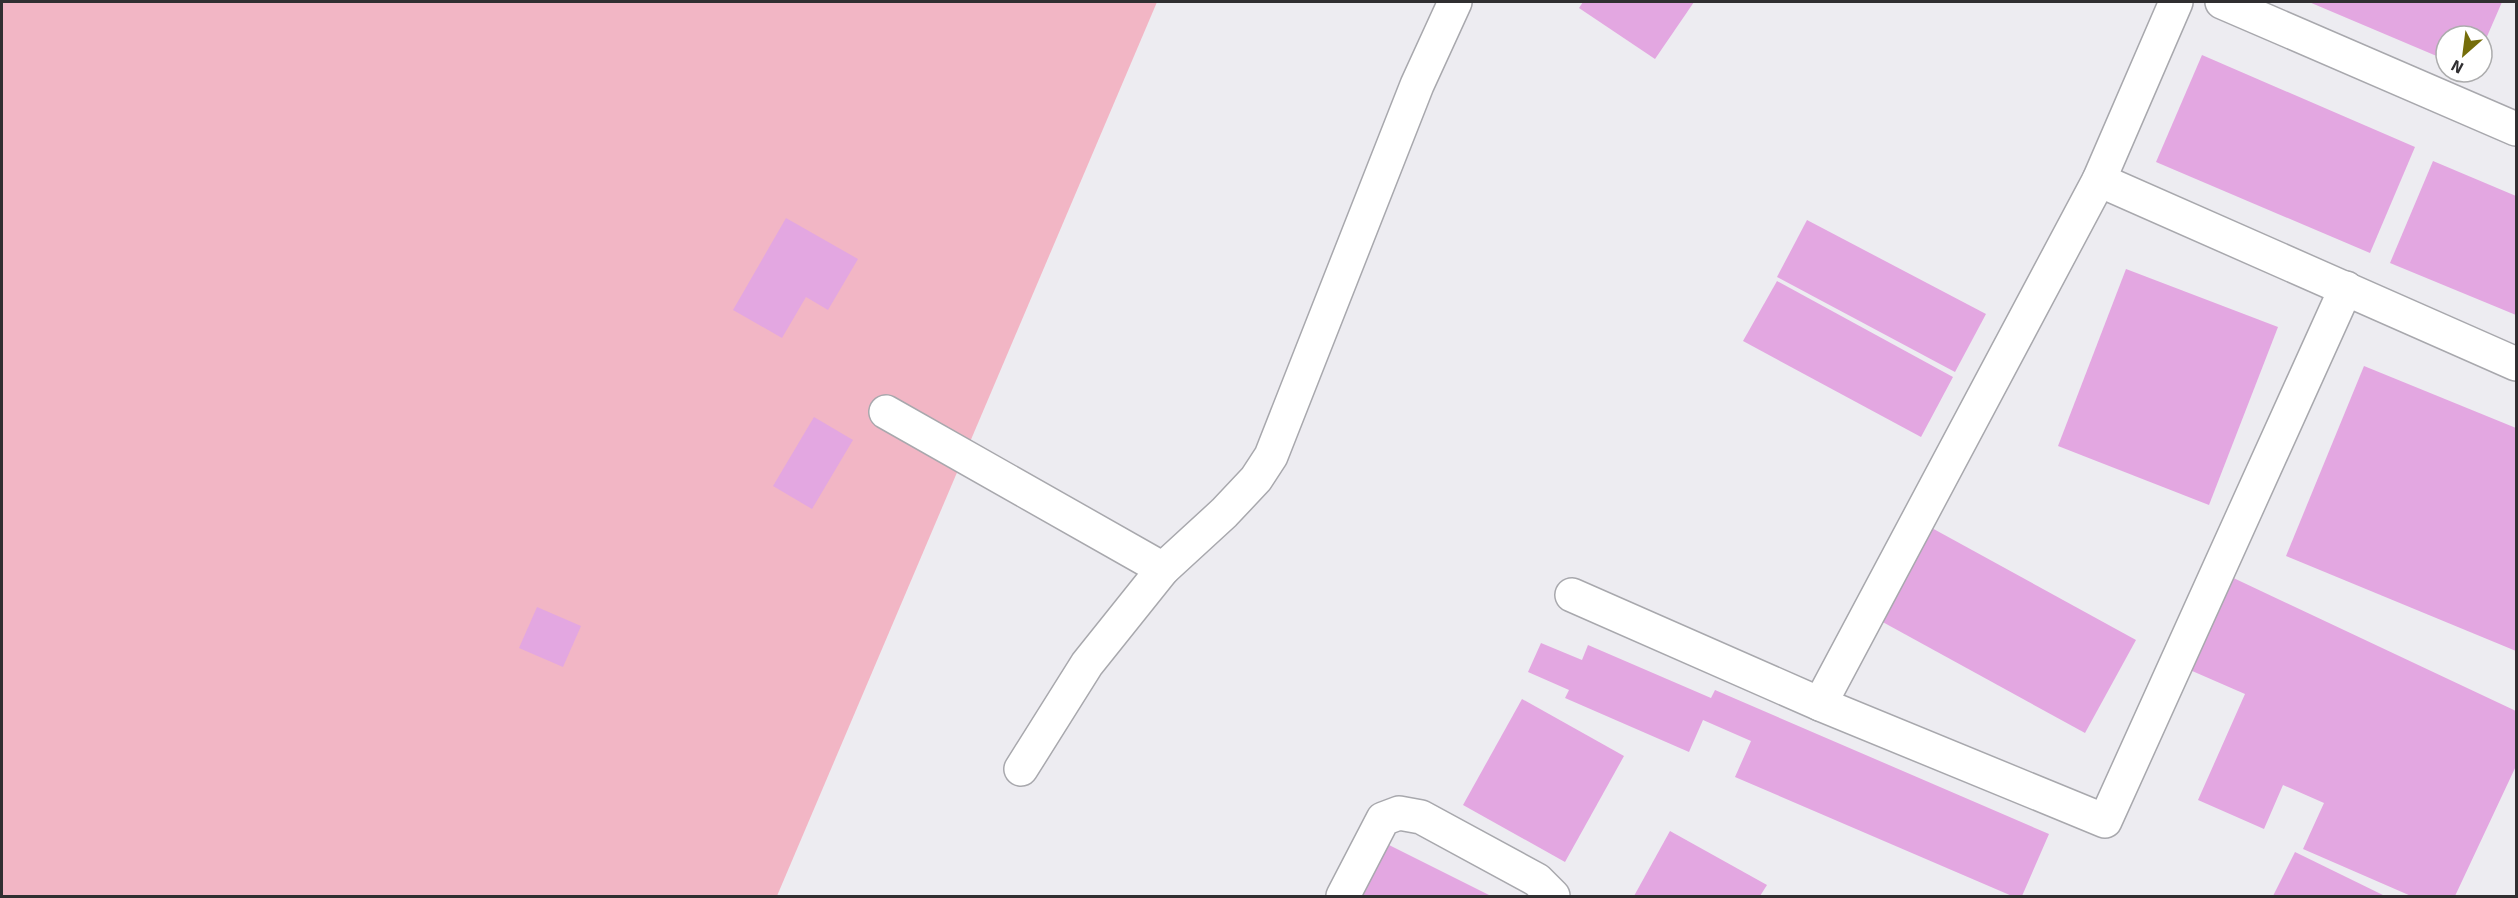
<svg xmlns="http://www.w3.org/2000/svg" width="2518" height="898" viewBox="0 0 2518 898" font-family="Signika,sans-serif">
<rect width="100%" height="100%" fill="#edecf1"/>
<polygon fill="#f2b6c5" points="2,2 1157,2 777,896 2,896"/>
<g fill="#e3a7e1">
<polygon points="1583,2 1694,2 1655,59 1579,8"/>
<polygon points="2309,2 2502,2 2482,48 2482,36 2446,36 2446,60"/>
<polygon points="2202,55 2415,147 2370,253 2156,162"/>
<polygon points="2433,161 2516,196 2516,315 2390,263"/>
<polygon points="786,218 858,259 828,310 806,297 782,338 733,310"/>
<polygon points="1807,220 1986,314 1955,372 1777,277"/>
<polygon points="2126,269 2278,327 2209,505 2058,446"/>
<polygon points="1777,281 1953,377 1921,437 1743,341"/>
<polygon points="2364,366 2516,428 2516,651 2286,556"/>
<polygon points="814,417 853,440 812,509 773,486"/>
<polygon points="1930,527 2136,640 2085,733 1879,620"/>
<polygon points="2225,574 2516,711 2516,766 2455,896 2411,896 2303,849 2324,803 2283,785 2264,829 2198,800 2245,694 2183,667"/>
<polygon points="537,607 581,626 563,667 519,648"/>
<polygon points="1541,643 1582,660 1588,645 1711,698 1715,690 2049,834 2022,896 2012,896 1735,777 1751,741 1703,720 1689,752 1565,698 1569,690 1528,672"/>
<polygon points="1522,699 1624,756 1565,862 1463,805"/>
<polygon points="1670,831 1767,885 1760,896 1634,896"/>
<polygon points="1389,845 1491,896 1362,896"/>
<polygon points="2295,852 2385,896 2273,896"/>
</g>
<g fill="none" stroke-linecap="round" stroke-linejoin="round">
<defs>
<g id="minor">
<polyline points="2222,2 2516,129"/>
<polyline points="2099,180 2516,364"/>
<polyline points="886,412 1163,569"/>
<polyline points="1572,595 1820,704 2105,821 2346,288"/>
<polyline points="1820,704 2099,180 2176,2"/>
<polyline points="1021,769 1087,664 1163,569 1224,513 1256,479 1271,456 1417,85 1455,2"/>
<polyline points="1343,896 1383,819 1399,813 1421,817 1537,880 1553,896"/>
</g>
</defs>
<use href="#minor" stroke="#a8a8ad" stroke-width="36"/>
<use href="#minor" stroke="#fff" stroke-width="33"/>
</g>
<rect width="2518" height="898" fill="none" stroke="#302f31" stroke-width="6"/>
<g transform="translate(2464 54) rotate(208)"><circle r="28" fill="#ffffff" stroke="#acacad" stroke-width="1.5"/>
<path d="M0-4.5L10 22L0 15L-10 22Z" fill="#756d0a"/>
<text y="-9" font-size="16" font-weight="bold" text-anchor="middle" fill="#302f31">N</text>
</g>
</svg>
